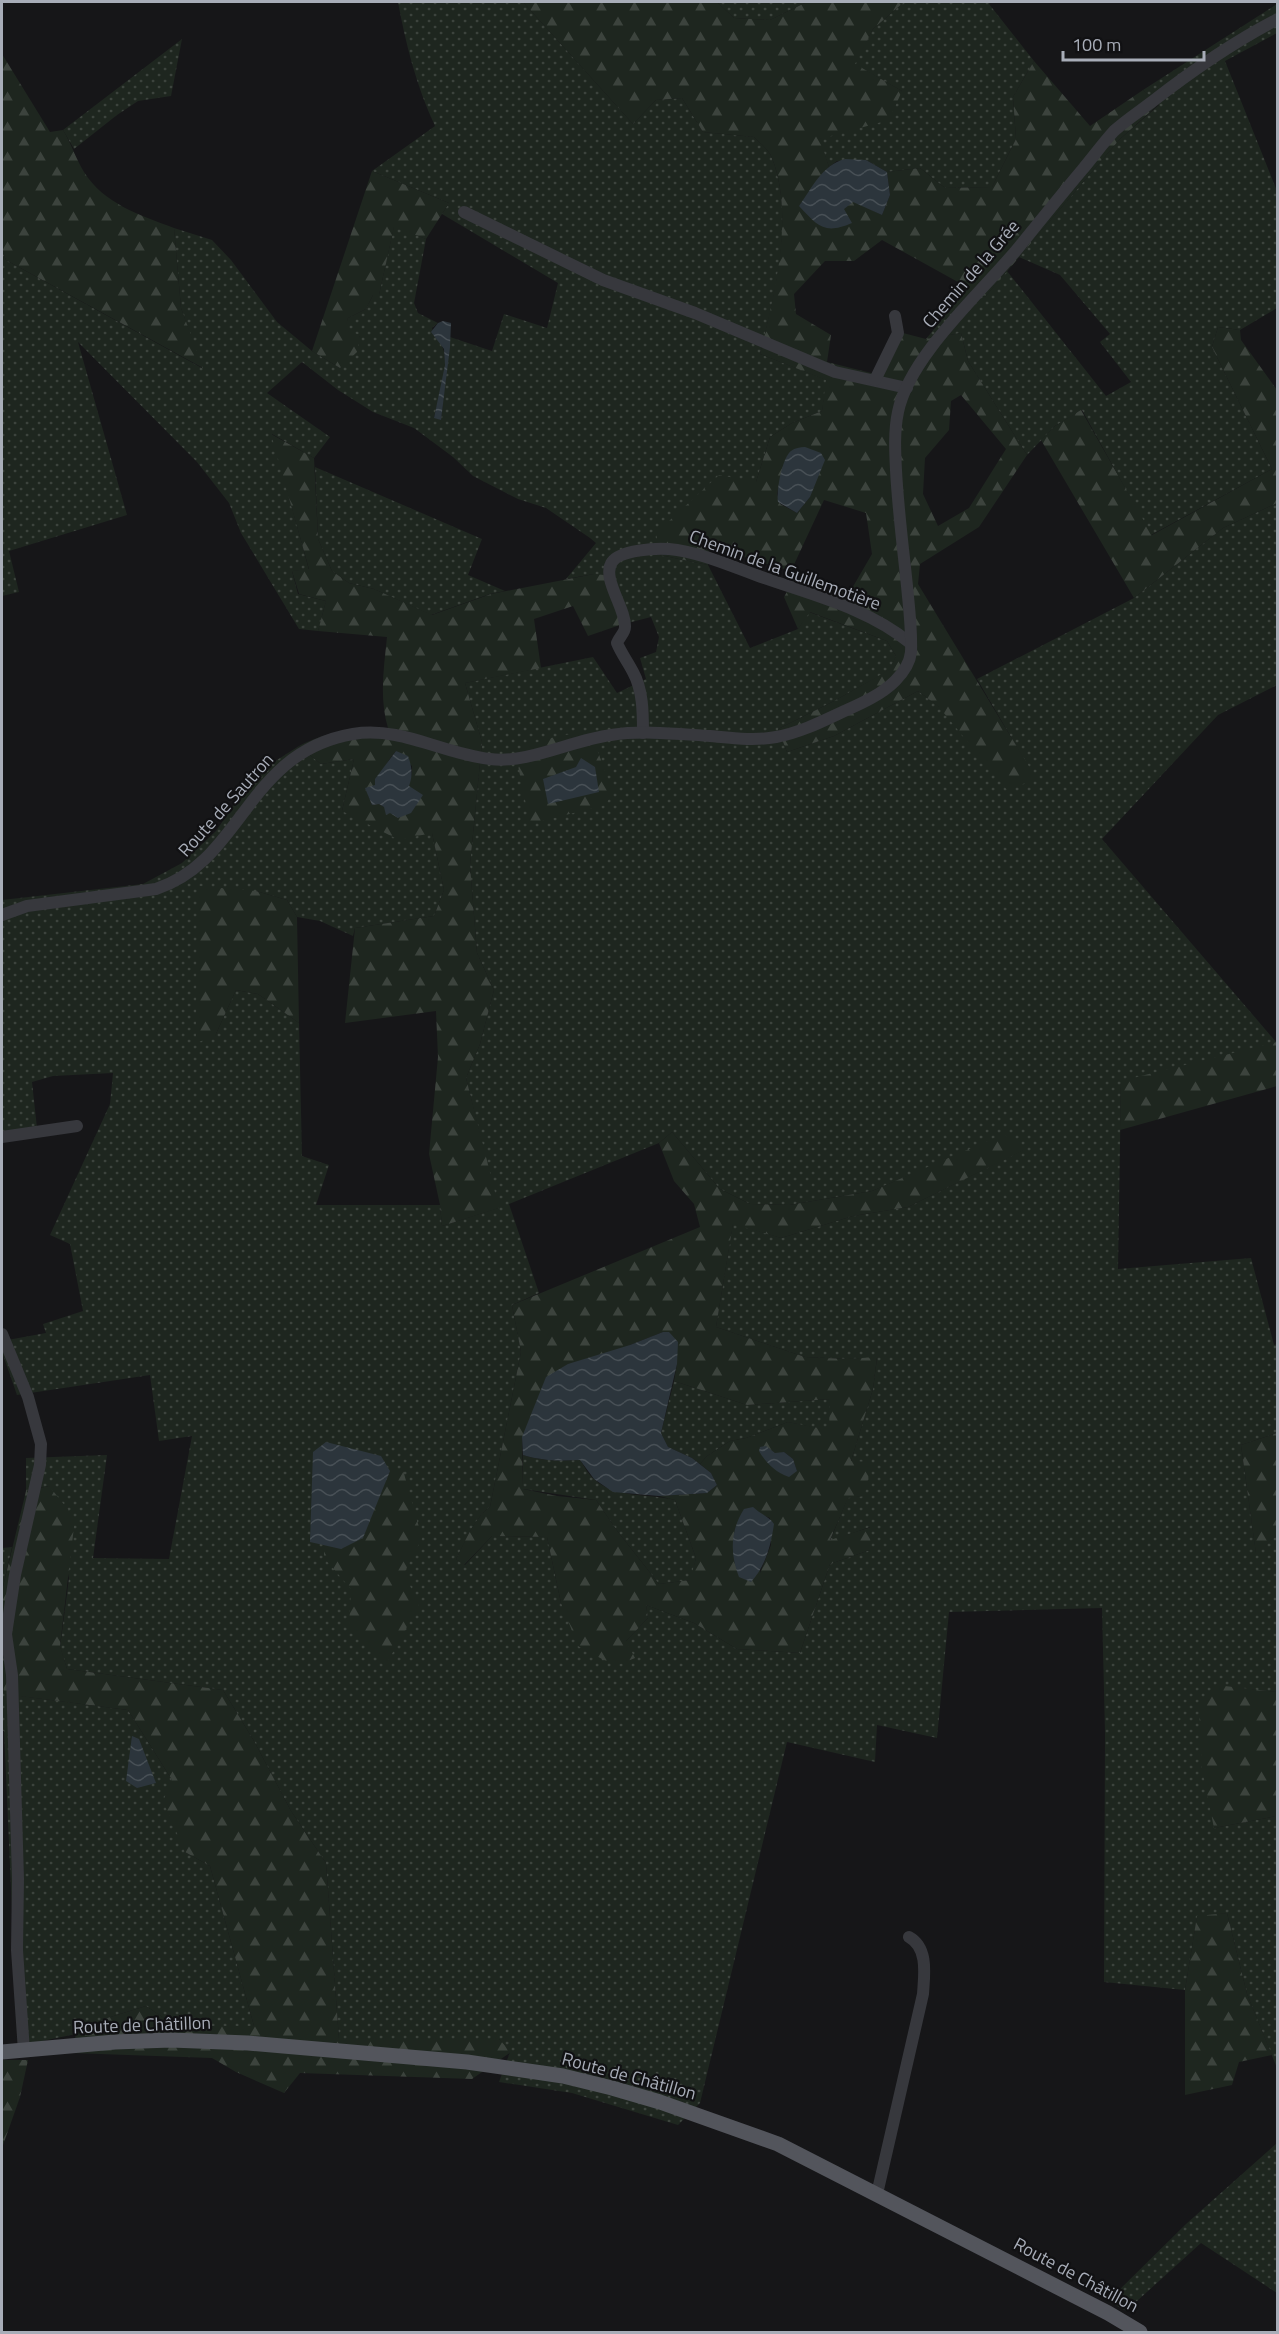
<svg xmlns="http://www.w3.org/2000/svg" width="1279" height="2334" viewBox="0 0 1279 2334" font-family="'Titillium Web',sans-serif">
<defs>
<pattern id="grass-dots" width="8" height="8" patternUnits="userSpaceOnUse" patternTransform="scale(1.5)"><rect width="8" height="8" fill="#1e261f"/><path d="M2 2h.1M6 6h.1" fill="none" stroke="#3c433d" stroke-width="1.8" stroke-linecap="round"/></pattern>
<pattern id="forest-firs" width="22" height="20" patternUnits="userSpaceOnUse" patternTransform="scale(1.5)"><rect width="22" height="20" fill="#1e261f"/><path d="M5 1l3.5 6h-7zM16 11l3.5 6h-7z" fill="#3c433d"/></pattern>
<pattern id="water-waves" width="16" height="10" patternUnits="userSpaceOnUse" patternTransform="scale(1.5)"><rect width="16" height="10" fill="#2c353c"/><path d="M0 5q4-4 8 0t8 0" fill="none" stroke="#485056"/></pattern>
</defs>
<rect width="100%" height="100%" fill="#161618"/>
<g fill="url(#grass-dots)" fill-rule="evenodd">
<path d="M398 2H523L633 124 656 100 682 98 703 132 754 137C760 143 769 150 772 158 795 217 775 294 760 354L827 380 822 411 792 423 770 437 756 482 660 555 708 565 750 648 798 629 809 612 887 641 896 656 890 670 834 701 778 729 787 752 834 736 918 691 1035 778 977 679 1134 598 1223 528 1277 503V685L1218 715 1102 839 1277 1043 1121 1082 1118 1269 1251 1258 1274 1345 1277 1344V1433L1241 1445 1256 1553 1277 1535V1692L1216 1686 1214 1828 1277 1816V2068L1247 1994 1227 1913 1197 1917 1185 1990 1104 1982 1105 1733 1102 1608 949 1612 937 1738 877 1725 875 1762 787 1742 700 2103 678 2125 572 2093 499 2082 510 2052 499 2039H339L326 1863 291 1811 254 1741 223 1690 67 1669 60 1647 69 1578 49 1486 26 1491V1458L107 1455 93 1558 169 1559 192 1436 159 1441 150 1375 17 1395 2 1352V1341L46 1333 43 1324 83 1311 70 1244 50 1235 110 1104 113 1073 53 1076 32 1082 37 1128 2 1132V922L4 921 2 900 143 884 182 863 216 831 255 774 299 746 321 764 354 759 342 811 432 833 444 890 434 916 355 928 353 936 320 921 297 917 287 900 256 891 215 1036 236 990 258 994 299 1023 302 1156 329 1165 316 1205H440L442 1226 498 1208 466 1078 480 1044 494 990 477 953 470 865 482 742 465 683 593 657 617 693 646 679 640 658 656 652 659 637 651 617 620 625 594 574 566 579 596 543 590 538 546 508 518 499 473 476 453 457 414 428 373 412 338 390 302 362 267 393 330 437 314 458 272 434 309 570 292 571 298 594 326 601 318 631 299 629 241 533 229 503 197 462 78 342 127 515 9 551 19 592 2 596V251L6 260 202 368 181 308 174 228 212 240 231 260 277 322 312 351 340 368 360 336 344 330 348 318 366 309 373 295H379L394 226 426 239 414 303 418 313 438 323 432 328C435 340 442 342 444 352 448 372 439 397 434 417L441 420 450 337 492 351 504 314 547 328 558 283 442 214 449 203 372 171 435 126C416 85 406 45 398 2ZM672 1132 720 1189 750 1204 789 1205 872 1191 910 1175 1023 1150 908 1207 853 1216 781 1238 733 1223 716 1327 805 1357 847 1359 877 1358 873 1389 851 1461 864 1496 848 1497 830 1541 870 1527V1550L830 1564 800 1653 737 1649 694 1623 646 1605 648 1618 626 1641 561 1603 547 1537 492 1536 465 1565 456 1559C465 1543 474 1518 490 1507L521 1352 512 1305 539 1293 509 1204 659 1143Z"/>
<polygon points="717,2 807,2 770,20 734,18"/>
<polygon points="904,2 991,2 989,4 1034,61 1013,97 1016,139 992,187 945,188 920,168 887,172 866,160 837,161 829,167 819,139 848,129 902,91 854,64 873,29"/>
<polygon points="1277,4 1277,33 1225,61 1277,191 1277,308 1240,330 1218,327 1212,347 1272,469 1151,535 1082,410 1055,426 1027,455 968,361 961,333 926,339 968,287 985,297 1007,271 1106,396 1131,382 1100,342 1110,334 1060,275 1019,257 1120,139 1159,105 1143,90"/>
<polygon points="182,39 171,96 138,101 117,115 74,149 63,130"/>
<polygon points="315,467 482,539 468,575 505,591 490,594 431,615 374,589 349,583 332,571 318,539"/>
<polygon points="674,1381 747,1405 830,1399 830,1431 788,1422 746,1438 730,1441 707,1456 700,1464 692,1458 668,1447 661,1433"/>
<path d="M523 1455C542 1461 559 1461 580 1460 584 1466 588 1474 594 1479 615 1499 648 1493 675 1500L696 1558 691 1580 659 1584 618 1532 596 1500 523 1489Z"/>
<polygon points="12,1547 2,1591 2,1548"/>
<polygon points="2,1672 5,1694 128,1710 172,1780 185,1852 210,1866 254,2026 176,2026 146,2006 104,2019 76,2034 18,2046 4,1731 2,1730"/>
<polygon points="1277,2143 1277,2293 1201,2243 1126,2311 1108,2301 1186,2224"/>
</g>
<g fill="url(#forest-firs)" fill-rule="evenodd">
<path d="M523 2H717L734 18 770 20 807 2H904L873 29 855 64 902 91 889 120 820 139 829 167 799 206 843 209 853 201 882 215 890 195 887 172 920 168 945 188 992 187 1016 139 1013 97 1034 61 1090 126 1143 90 1159 104 1120 139 985 297 882 240 854 261H825L794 294 796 314 831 335 827 362 883 376 903 333 926 339 961 333 968 361 1027 455 979 527 920 564 918 584 1036 778 1008 791 939 707 918 691 834 736 787 752 778 729 834 701 889 670 896 656 887 641 810 612 798 629 784 597 797 574 851 590 872 554 866 513 824 500 791 571 710 547 708 565 660 555 656 533 719 475 756 482 770 437 792 423 822 411 826 380 760 354C774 295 795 216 772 158 769 150 760 143 754 137L703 132 682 98 656 100 633 124ZM961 395 1006 449 969 508 938 526 923 494 925 458 949 430 951 401ZM783 467 810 497 797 513 780 504 777 494Z"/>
<path d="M2 54 50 132 63 130C71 143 76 159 84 172 104 204 140 215 174 228L181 308 203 368 6 260 2 251Z"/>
<polygon points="372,171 449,203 426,239 394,227 379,295 373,295 366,309 348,318 345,330 360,335 357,352 340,368 312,351"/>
<polygon points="1218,327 1240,330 1241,340 1277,390 1277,503 1223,528 1134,598 1041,440 1055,426 1081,410 1152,535 1272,469 1212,347"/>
<path d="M271 434 314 458 318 539 332 571 349 583 374 589 432 615 491 594 594 574 614 576 620 625 588 636 573 606 534 619 541 668 465 683 482 742 470 865 477 953 494 990 480 1044 466 1078 499 1208 442 1226 440 1205 429 1154 438 1057 436 1011 345 1023 355 928 434 916 444 890 432 833 399 840 342 811 354 759 321 764 299 746C328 731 355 728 388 728 379 698 384 667 387 637L318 631 326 601 299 594 292 571 309 569ZM396 751 412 766C413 788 400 794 384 807L379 804 372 805 368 795C380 781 383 765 396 751Z"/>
<path d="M590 730 613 793 605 805 530 824 515 751 546 739ZM582 759 595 767 544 779 576 767Z"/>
<polygon points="197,886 256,891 287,900 297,917 299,1023 258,994 236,990 215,1036 196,1043"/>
<polygon points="1277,1042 1277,1086 1120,1130 1121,1081"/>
<path d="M672 1132 720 1189 750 1204 789 1205 872 1191 1004 1134 1024 1150 908 1207 853 1216 781 1238 733 1224 716 1327 805 1357 847 1359 877 1357 873 1389 851 1461 872 1462 864 1496 848 1498 830 1540 871 1527 870 1550 830 1564 800 1653 737 1649 694 1623 646 1605 648 1618 626 1641 635 1658 615 1666 578 1646 561 1603 547 1537 492 1536 464 1565 456 1559C465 1542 474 1518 490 1507L521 1352 512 1305 700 1227 694 1204 674 1181 659 1143ZM663 1332 677 1364 674 1381 747 1405 830 1399 829 1430 788 1422 746 1438 730 1441 707 1456 700 1464 711 1473 717 1485 707 1493 659 1496 675 1500 696 1558 690 1580 659 1584 618 1532 596 1500 557 1496 523 1489 522 1437 630 1345ZM766 1446 775 1454 784 1452 793 1459 797 1471ZM760 1514 770 1518 771 1545 760 1573Z"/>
<polygon points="1277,1433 1277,1535 1256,1554 1241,1445"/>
<polygon points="403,1470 422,1538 404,1573 419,1605 387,1663 349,1626 351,1589 324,1558 324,1545 341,1549 363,1538 390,1471"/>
<polygon points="49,1486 75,1518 60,1646 67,1669 223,1690 254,1741 291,1811 326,1863 339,2039 499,2039 511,2052 472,2079 300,2073 284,2093 236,2072 212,2058 72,2053 76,2034 104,2019 146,2006 176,2026 254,2026 210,1866 185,1852 163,1801 172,1780 128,1710 4,1694 2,1672 2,1591 26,1491"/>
<polygon points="1216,1685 1277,1692 1277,1816 1214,1828 1202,1769 1199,1708"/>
<polygon points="1227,1913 1247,1994 1272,2055 1239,2062 1232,2085 1185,2095 1185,1990 1197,1916"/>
<polygon points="2,2060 28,2060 20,2097 2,2148"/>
</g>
<g fill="url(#water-waves)">
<path d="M845 159 866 160 887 172 890 195 882 215 853 202 844 209 852 223C824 235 818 226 799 206 812 188 822 165 845 159Z"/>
<polygon points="443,321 451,323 450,347 441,420 434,418 445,365 444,349 431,332 438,323"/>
<path d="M805 447 821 453 825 460 810 497 797 513 778 502C776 491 782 458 791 451 795 448 800 447 805 447Z"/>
<path d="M396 751 408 756C412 767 413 775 409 786L423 795 411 813 398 818 390 813 386 815 384 807 379 804 372 805 365 788 375 785V779Z"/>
<polygon points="581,758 595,767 599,792 548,804 543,779 576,767"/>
<path d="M663 1332H669L678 1342 677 1364 661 1433 668 1447 692 1458 711 1473 717 1485 707 1493 659 1496 613 1492 594 1479 580 1460C559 1461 543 1461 523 1455L522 1437 546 1377 568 1364 630 1345Z"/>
<polygon points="326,1442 381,1456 390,1471 363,1538 341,1549 310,1542 313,1452"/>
<path d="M766 1446 775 1453 784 1452 793 1459 797 1471 789 1477C775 1472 766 1463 759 1451L760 1447Z"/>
<path d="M753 1507C760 1514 769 1516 774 1524 771 1544 766 1566 751 1582L739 1577C730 1554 730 1531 744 1509Z"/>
<polygon points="132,1736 139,1739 156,1783 137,1788 126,1781"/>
</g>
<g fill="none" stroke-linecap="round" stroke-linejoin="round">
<g stroke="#37383d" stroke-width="12">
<polyline points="464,212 603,280 695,313 835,372 907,388"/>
<polyline points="875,380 898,333 895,316"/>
<path d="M643 733C643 713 643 690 633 672 628 662 621 653 617 643 619 637 625 633 625 627 626 608 601 578 612 562 620 550 656 548 669 549 699 552 728 565 756 575 808 594 867 607 910 643"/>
<path d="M2 915 27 906 156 889C243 861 246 752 353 734 401 726 443 754 490 759 528 764 572 740 611 735 643 730 678 734 710 736 732 738 755 741 776 737 798 733 819 723 838 714 858 705 880 696 895 681 903 673 910 662 911 652 912 630 909 608 907 586 903 547 898 509 896 470 895 451 894 431 898 412 909 356 983 291 1019 247 1040 221 1061 195 1082 170 1093 157 1103 143 1114 131 1126 120 1140 111 1153 101 1193 70 1233 42 1278 19"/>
<polyline points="2,1137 77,1126"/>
<polyline points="2,1334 28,1397 41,1444 40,1465 15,1575 6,1634 12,1675 18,1879 17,1950 24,2051"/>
<path d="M877 2194 923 1994C924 1976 929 1948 909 1937"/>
</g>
<polyline stroke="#53555c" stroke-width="15" points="2,2052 115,2042 171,2040 248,2043 467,2062 563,2076 612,2088 660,2102 778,2144 1108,2313 1140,2332"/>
</g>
<g text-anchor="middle" stroke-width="4.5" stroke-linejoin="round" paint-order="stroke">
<g font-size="18" fill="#a8adb8" stroke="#111113">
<text transform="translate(971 274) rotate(-49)" y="6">Chemin de la Grée</text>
<text transform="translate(785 570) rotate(20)" y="6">Chemin de la Guillemotière</text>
<text transform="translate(226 805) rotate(-48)" y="6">Route de Sautron</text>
<text transform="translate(142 2025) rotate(-2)" y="6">Route de Châtillon</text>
<text transform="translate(629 2076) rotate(15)" y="6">Route de Châtillon</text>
<text transform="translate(1076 2275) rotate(28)" y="6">Route de Châtillon</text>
</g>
</g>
<rect width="1279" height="2334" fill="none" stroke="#a8adb8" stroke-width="6"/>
<path d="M1063 51v9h141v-9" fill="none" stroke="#a8adb8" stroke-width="3"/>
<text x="1072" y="51" font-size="18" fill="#a8adb8" stroke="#111113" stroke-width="4.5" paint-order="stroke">100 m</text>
</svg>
